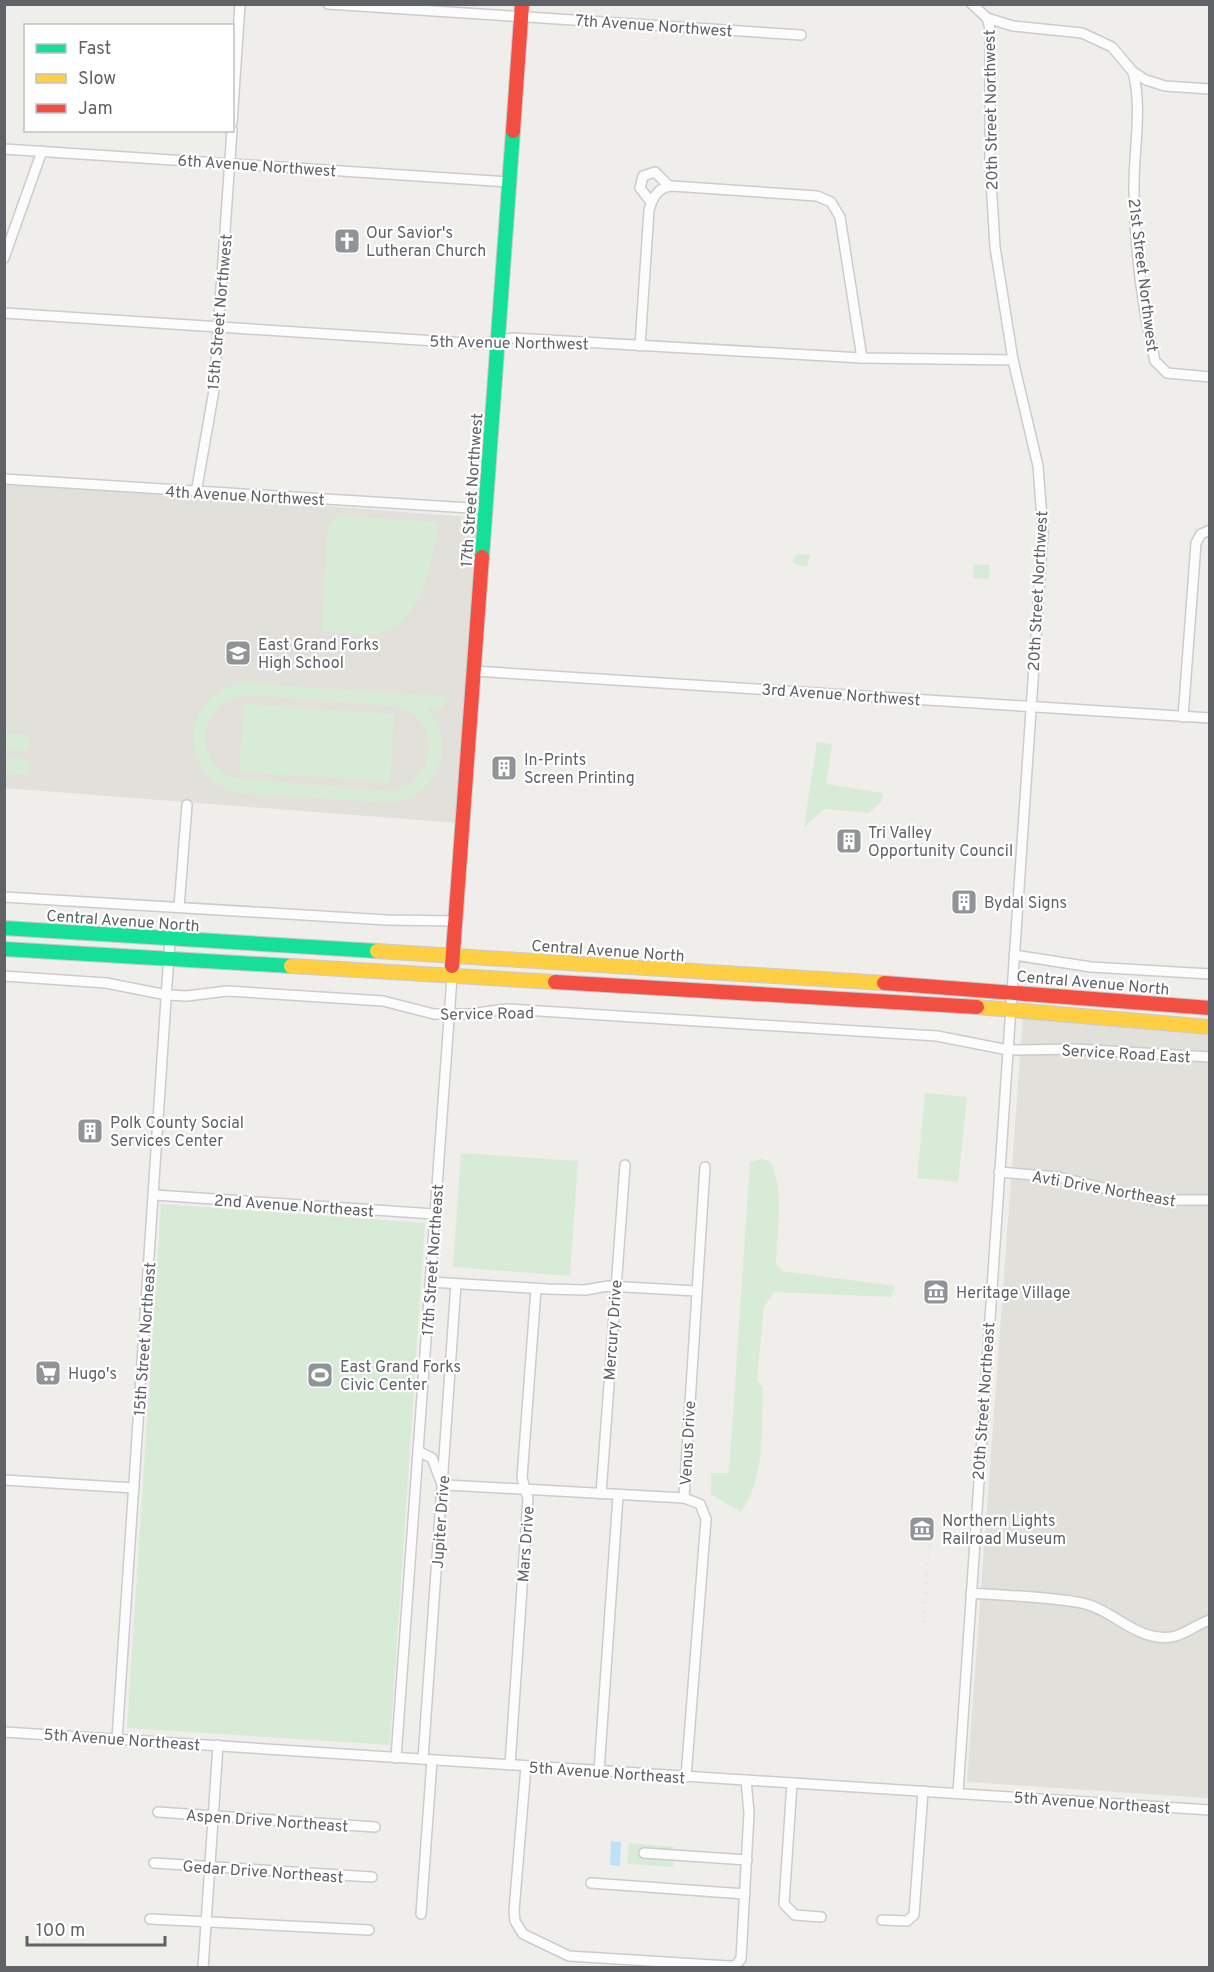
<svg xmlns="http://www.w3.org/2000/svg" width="1214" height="1972" viewBox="0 0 1214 1972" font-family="Overpass,sans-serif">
<rect width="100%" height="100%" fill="#efeeea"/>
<g fill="#e2e0da">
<polygon points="4,481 481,518 458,823 5,788"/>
<polygon points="1023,1016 1209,1029 1209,1798 967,1782"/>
</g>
<g fill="#d8ebd6" fill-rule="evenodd">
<path d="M339 515 439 523C432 562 423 619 381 633 365 638 338 632 321 631L328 524Z"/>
<polygon points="798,554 810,555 807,567 793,563 794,557"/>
<polygon points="974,564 990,565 989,579 973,578"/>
<path d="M243 683 445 696 444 708 425 707C439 722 446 741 440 761 435 781 419 797 400 801 383 805 363 801 345 800 311 798 278 796 244 794 177 783 176 694 243 683ZM244 695 403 707C443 727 435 783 391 791L232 778C191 758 200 703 244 695Z"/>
<polygon points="244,704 394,714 390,782 239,772"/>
<polygon points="4,733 30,735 29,750 5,749"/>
<polygon points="817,742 832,744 826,784 883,793 882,801 869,813 825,809 804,827"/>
<polygon points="4,758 29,759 28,775 5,773"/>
<polygon points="925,1093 967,1097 958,1182 917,1178"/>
<polygon points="461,1153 578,1161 570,1276 453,1267"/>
<path d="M761 1159 770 1161C785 1190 777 1230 776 1263L782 1271 895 1286 891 1297 774 1292 764 1307 757 1379 763 1388C761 1429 766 1477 741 1512L711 1494V1473H729L750 1162Z"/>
<polygon points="161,1204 425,1223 390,1745 127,1728"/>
<polygon points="629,1843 674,1847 673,1867 627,1864"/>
</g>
<polygon fill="#bfe0f9" points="611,1841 621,1842 620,1866 610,1865"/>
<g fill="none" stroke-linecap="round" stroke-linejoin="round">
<defs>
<g id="street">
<polyline points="328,4 801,35"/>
<polyline points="987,18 1013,26 1082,33 1112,47 1133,72 1146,80 1165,86 1210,89"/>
<path d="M1133 72C1143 110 1133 152 1134 192 1135 247 1142 307 1155 361L1167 373 1210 377"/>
<polyline points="232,123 240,4"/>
<polyline points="4,149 509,182"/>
<polyline points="651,202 640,188 643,176 655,172 669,186"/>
<polyline points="4,258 42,151"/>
<polyline points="4,313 481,344 513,338 862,358 1013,360"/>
<path d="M640 346 649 210C653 197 658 187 672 186L817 196 831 202 840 217 862 358"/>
<polyline points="4,479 486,509"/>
<polyline points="196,493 214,390 232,130"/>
<polyline points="473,671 1210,718"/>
<polyline points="1183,717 1196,543 1201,534 1210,530"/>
<polyline points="4,897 387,920 456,921"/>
<polyline points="179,907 187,805"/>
<polyline points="1014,955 1091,967 1210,974"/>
<polyline points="4,976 106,983 167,995 187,996 227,991 383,1001 434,1014 469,1014 507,1009 937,1036 1008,1050 1075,1049 1210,1057"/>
<polyline points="999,1172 1058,1177 1153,1200 1210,1200"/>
<polyline points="155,1195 434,1214"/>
<polyline points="430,1282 548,1289 585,1290 608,1286 696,1291"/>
<polyline points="420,1452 432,1458 441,1482 447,1485 684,1498"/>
<polyline points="4,1480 134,1488"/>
<polyline points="601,1494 625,1165"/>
<path d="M971 1593C1007 1596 1046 1596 1082 1603 1115 1610 1139 1645 1176 1636 1188 1632 1198 1624 1210 1620"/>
<polyline points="4,1732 1210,1810"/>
<polyline points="117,1739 170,939"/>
<polyline points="396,1758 452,977"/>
<polyline points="423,1759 456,1284"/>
<polyline points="510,1765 528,1499 522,1478 536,1289"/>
<polyline points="526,1766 514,1911 515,1921 523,1934 569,1956 729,1966 735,1966 741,1959 749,1813 746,1780"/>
<polyline points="599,1771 618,1496"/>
<polyline points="686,1777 706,1519 700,1504 684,1498 705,1167"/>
<polyline points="792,1783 784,1904 795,1915 821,1917"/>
<polyline points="958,1793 1043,532 1038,466 1013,360 995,247 990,163 990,29 987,18 972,4"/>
<polyline points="158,1812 375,1827"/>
<polyline points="644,1853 747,1860"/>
<polyline points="154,1863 372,1877"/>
<polyline points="591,1883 745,1894"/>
<polyline points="421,1914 432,1760"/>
<polyline points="150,1919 369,1930"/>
<polyline points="882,1920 907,1921 914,1915 923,1791"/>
<polyline points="203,1968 218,1745"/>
</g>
<g id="fast">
<polyline points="482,557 513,131"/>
<polyline points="4,928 377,951"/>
<polyline points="4,949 291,966"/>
</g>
<g id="slow">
<polyline points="377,951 884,983"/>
<polyline points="291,966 555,982"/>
<polyline points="977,1007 1210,1027"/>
</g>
<g id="jam">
<polyline points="513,131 522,4"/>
<polyline points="452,966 482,557"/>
<polyline points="555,982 977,1007"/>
<polyline points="884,983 1210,1008"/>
</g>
</defs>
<use href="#street" stroke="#cbcccc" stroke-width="12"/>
<use href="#fast" stroke="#cacacb" stroke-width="16"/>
<use href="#slow" stroke="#cacacb" stroke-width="16"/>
<use href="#jam" stroke="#cacacb" stroke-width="16"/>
<use href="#street" stroke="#fdfcfc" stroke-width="9"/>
<use href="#fast" stroke="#16e098" stroke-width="14"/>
<use href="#slow" stroke="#ffcf43" stroke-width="14"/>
<use href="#jam" stroke="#f24e42" stroke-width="14"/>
<polyline stroke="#e4e4e4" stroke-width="3" stroke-dasharray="1.5 8" stroke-linecap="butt" points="923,1622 932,1512"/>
</g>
<defs>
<symbol id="church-square" viewBox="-11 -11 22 22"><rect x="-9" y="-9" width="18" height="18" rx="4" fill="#919496" stroke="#fff"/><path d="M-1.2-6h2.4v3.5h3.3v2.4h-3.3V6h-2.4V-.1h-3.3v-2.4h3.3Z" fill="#fff"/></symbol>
<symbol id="school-square" viewBox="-11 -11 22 22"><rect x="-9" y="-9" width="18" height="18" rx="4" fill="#919496" stroke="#fff"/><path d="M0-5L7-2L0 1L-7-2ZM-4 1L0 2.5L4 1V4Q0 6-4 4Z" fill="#fff"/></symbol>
<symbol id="building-square" viewBox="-11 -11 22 22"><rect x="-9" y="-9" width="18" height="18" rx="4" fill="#919496" stroke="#fff"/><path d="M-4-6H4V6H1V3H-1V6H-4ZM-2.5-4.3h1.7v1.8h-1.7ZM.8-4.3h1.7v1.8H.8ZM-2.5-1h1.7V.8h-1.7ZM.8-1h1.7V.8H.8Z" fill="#fff"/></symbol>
<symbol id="museum-square" viewBox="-11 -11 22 22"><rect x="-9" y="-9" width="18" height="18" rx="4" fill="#919496" stroke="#fff"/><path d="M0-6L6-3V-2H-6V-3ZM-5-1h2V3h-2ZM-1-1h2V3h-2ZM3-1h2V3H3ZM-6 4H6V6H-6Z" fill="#fff"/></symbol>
<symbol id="supermarket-square" viewBox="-11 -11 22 22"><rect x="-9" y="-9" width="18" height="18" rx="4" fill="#919496" stroke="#fff"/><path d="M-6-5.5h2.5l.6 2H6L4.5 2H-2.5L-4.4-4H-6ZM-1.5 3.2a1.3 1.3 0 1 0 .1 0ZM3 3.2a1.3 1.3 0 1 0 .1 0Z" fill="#fff"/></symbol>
<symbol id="stadium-square" viewBox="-11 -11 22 22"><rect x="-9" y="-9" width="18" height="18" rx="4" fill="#919496" stroke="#fff"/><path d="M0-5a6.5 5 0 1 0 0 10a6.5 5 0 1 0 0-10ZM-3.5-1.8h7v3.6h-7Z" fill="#fff"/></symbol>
</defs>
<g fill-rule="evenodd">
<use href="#church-square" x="332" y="226" width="30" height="30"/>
<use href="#school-square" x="223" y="638" width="30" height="30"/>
<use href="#building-square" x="489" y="753" width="30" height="30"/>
<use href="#building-square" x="834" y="826" width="30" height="30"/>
<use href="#building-square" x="949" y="887" width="30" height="30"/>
<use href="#building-square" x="75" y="1116" width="30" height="30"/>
<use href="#museum-square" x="921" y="1277" width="30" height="30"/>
<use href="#supermarket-square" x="33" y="1358" width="30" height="30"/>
<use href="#stadium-square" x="305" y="1360" width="30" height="30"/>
<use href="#museum-square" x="907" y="1514" width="30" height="30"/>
</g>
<g text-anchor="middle" stroke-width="4.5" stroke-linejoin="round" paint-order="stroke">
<g font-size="16" fill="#5f6368" stroke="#fff">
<text transform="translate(654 25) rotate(4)" y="6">7th Avenue Northwest</text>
<text transform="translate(990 110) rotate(-91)" y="6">20th Street Northwest</text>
<text transform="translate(257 165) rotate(4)" y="6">6th Avenue Northwest</text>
<text transform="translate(1144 275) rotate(83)" y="6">21st Street Northwest</text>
<text transform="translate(219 312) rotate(-85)" y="6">15th Street Northwest</text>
<text transform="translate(509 342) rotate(1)" y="6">5th Avenue Northwest</text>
<text transform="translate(471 490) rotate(-86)" y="6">17th Street Northwest</text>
<text transform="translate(245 495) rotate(3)" y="6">4th Avenue Northwest</text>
<text transform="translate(1037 591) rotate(-87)" y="6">20th Street Northwest</text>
<text transform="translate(841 694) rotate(4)" y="6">3rd Avenue Northwest</text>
<text transform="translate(123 920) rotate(4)" y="6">Central Avenue North</text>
<text transform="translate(608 950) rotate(4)" y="6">Central Avenue North</text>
<text transform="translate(1093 982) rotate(5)" y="6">Central Avenue North</text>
<text transform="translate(487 1013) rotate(-1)" y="6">Service Road</text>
<text transform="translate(1126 1053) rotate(3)" y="6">Service Road East</text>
<text transform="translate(1104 1188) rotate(10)" y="6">Avti Drive Northeast</text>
<text transform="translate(294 1205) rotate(4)" y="6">2nd Avenue Northeast</text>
<text transform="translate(432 1260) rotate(-86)" y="6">17th Street Northeast</text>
<text transform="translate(612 1330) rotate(-86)" y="6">Mercury Drive</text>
<text transform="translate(144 1339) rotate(-86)" y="6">15th Street Northeast</text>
<text transform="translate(983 1401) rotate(-86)" y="6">20th Street Northeast</text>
<text transform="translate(687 1443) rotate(-87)" y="6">Venus Drive</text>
<text transform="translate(440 1522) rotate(-86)" y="6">Jupiter Drive</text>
<text transform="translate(525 1544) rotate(-86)" y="6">Mars Drive</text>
<text transform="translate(122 1739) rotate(4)" y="6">5th Avenue Northeast</text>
<text transform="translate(607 1772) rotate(4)" y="6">5th Avenue Northeast</text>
<text transform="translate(1092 1802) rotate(4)" y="6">5th Avenue Northeast</text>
<text transform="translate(267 1820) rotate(4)" y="6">Aspen Drive Northeast</text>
<text transform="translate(263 1871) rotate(4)" y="6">Gedar Drive Northeast</text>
</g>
<g font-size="16" fill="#5f6368" stroke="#fff" text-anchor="start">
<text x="366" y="238">Our Savior's<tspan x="366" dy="18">Lutheran Church</tspan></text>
<text x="258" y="650">East Grand Forks<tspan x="258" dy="18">High School</tspan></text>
<text x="524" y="765">In-Prints<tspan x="524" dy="18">Screen Printing</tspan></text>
<text x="868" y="838">Tri Valley<tspan x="868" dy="18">Opportunity Council</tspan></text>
<text x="984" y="908">Bydal Signs</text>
<text x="110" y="1128">Polk County Social<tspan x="110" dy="18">Services Center</tspan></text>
<text x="956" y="1298">Heritage Village</text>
<text x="340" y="1372">East Grand Forks<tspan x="340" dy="18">Civic Center</tspan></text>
<text x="68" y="1379">Hugo's</text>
<text x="942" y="1526">Northern Lights<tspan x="942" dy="18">Railroad Museum</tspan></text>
</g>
</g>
<rect width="1214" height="1972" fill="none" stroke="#5f6368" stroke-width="12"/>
<rect x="24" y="24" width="210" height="108" fill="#ffffff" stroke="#bfc1c3" stroke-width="1.5"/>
<rect x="36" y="44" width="30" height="9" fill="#16e098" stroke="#bfc1c3" stroke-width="1.5"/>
<text x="78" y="54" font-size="18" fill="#5f6368">Fast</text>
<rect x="36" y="74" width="30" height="9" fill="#ffcf43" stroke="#bfc1c3" stroke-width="1.5"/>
<text x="78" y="84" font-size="18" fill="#5f6368">Slow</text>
<rect x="36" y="104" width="30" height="9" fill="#f24e42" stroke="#bfc1c3" stroke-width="1.5"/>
<text x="78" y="114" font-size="18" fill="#5f6368">Jam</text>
<path d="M27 1936v9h138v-9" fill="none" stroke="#5f6368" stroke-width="3"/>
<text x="36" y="1936" font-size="18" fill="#5f6368" stroke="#ffffff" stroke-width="4.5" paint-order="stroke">100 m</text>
</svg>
